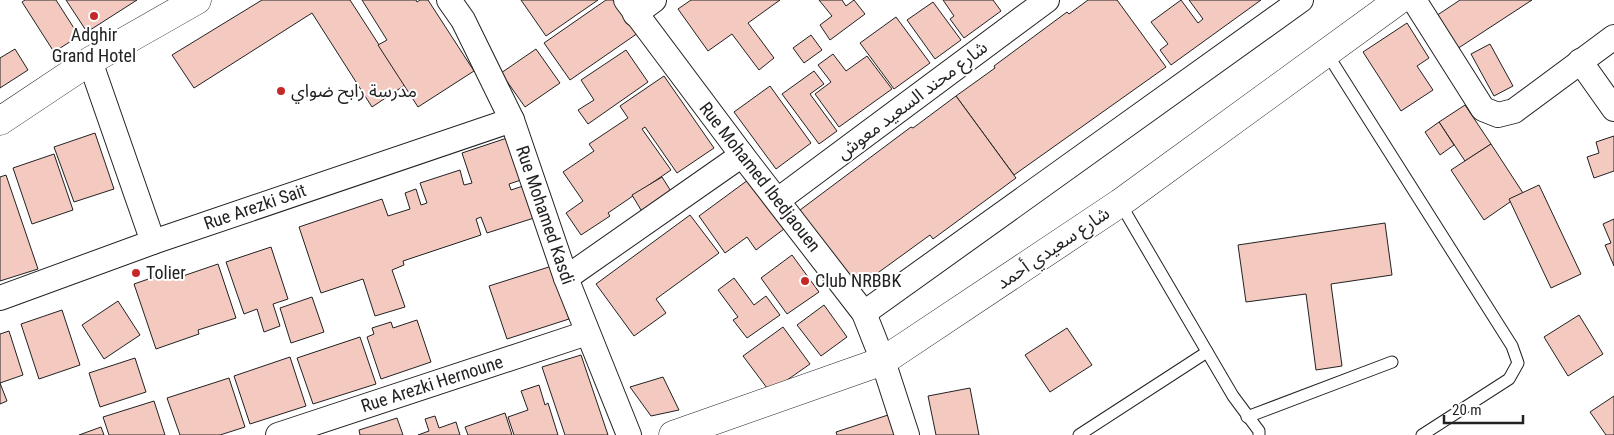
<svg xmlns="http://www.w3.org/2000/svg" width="1614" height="435" viewBox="0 0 1614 435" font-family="'Roboto Condensed','Noto Sans Arabic',sans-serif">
<rect width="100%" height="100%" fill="#fff"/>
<g fill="#f3c9c0" stroke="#222">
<polygon points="25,0 56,0 79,36 54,52 22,2"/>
<polygon points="66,0 137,0 87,32"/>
<polygon points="262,0 350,0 405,85 372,107 312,13 194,88 172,55"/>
<polygon points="362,0 416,0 417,2 420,0 428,0 474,71 418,107 378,45 387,40"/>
<polygon points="521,0 598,0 546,36"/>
<polygon points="606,0 615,0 638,33 570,80 544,43"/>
<polygon points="691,0 780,0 748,23 774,58 759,70 732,34 708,51 678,9"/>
<polygon points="819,0 842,0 846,6 854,0 865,14 830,40 820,25 832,16"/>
<polygon points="943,0 993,0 1001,11 964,38 950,19 954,16"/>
<polygon points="1088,0 1117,0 1166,67 1014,175 956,96 995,68 994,66 1067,12 1069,14"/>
<polygon points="1181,0 1198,23 1203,19 1189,0 1261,0 1171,65 1160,50 1168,44 1151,22"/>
<polygon points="1460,0 1532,0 1457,49 1436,16"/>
<polygon points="933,2 961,40 935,59 907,20"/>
<polygon points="896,17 930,63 894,89 860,43"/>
<polygon points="1407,23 1429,58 1417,66 1433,90 1401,111 1363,52"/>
<polygon points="811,35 822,50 804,63 793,48"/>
<polygon points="1490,44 1513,86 1494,96 1471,54"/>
<polygon points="15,49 28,70 0,88 0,58"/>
<polygon points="536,49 560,83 525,107 501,73"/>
<polygon points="626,50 648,82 588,124 578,110 594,100 581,80"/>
<polygon points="833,54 846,71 867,56 892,89 839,127 815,94 831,82 818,65"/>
<polygon points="814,71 824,84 810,94 837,131 819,144 782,94"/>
<polygon points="664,76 714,148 677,173 645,127 642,129 671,170 608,213 610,216 581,235 566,213 583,201 563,172 594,151 589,144 628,118 620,106"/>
<polygon points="770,86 811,143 776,169 734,112"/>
<polygon points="956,96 1016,178 933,239 930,235 857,288 800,210 911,127 913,128"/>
<polygon points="1465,105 1491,144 1465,161 1439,122"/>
<polygon points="1439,122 1454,145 1440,155 1425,132"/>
<polygon points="95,133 114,189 74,202 54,147"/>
<polygon points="516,135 530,177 509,184 511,190 523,186 534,218 487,233 481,217 476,219 481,235 403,261 404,265 392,270 405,307 375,316 363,279 321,293 299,227 382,199 388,216 410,209 405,193 416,189 421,205 427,203 420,183 460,170 464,185 472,183 462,153"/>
<polygon points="1614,136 1614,171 1594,178 1587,157 1599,153 1596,142"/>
<polygon points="1491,144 1523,193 1484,220 1451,170"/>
<polygon points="54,154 73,210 32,224 13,168"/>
<polygon points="6,175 38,269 0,281 0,177"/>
<polygon points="662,177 674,196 644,215 632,195"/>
<polygon points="748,180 784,229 756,250 747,237 725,253 699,216"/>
<polygon points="1539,185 1581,274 1551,288 1509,199"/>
<polygon points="690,215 719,253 656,299 666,313 634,336 596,284"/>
<polygon points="1614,219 1614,266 1605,245 1611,243 1603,224"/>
<polygon points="1385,223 1392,275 1331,284 1342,366 1316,370 1306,294 1246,302 1238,245"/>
<polygon points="271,247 288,299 273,304 280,326 264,332 257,309 244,314 226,262"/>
<polygon points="792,255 819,292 787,314 761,278"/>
<polygon points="218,264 236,318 198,330 199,334 156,349 134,284 177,269 180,277"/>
<polygon points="552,266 569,319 507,339 489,286"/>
<polygon points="734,278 754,305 766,296 780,315 747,338 733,320 738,317 718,290"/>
<polygon points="312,297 324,332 291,343 280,308"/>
<polygon points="118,301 140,335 104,359 82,325"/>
<polygon points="824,305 847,337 821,356 797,325"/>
<polygon points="62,310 80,365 39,379 21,324"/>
<polygon points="1579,315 1603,354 1568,376 1544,337"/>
<polygon points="417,320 431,362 381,379 367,337 374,334 372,328 391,322 393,328"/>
<polygon points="783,327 810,364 770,392 743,356"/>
<polygon points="1067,328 1092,365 1050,392 1025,355"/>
<polygon points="9,331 23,375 0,383 7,401 0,404 0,334"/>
<polygon points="360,337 376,384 313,404 297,358"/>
<polygon points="581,355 608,435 565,435 542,367"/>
<polygon points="290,357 306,406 250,424 234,376"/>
<polygon points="135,358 146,392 100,407 89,373"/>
<polygon points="663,377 679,410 651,416 630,387"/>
<polygon points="229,378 245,427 220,435 180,435 167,398"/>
<polygon points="539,385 545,405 548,403 558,435 514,435 508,417 528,410 521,391"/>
<polygon points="970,388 979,435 936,435 928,396"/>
<polygon points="1614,396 1614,435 1606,435 1590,412"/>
<polygon points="154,401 165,435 109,435 103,417"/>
<polygon points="505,413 512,435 468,435 465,427"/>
<polygon points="888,415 895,435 837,435 836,432"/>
<polygon points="435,416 439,428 456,422 460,435 418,435 429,431 425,419"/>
<polygon points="397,418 403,435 360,435 359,430"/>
<polygon points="101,427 104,435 79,435"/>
</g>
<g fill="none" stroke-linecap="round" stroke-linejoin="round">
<defs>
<g id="service">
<polyline points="1326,52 1512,346 1518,363 1509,379 1422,435"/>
<polyline points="1120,203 1233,396 1259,431 1259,435"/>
<polyline points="1247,417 1392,362"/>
<polyline points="1079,435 1207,352"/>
</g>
<g id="minor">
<polyline points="449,0 463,20 512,120 566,278 629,435"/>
<polyline points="626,0 742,155 864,313 883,361 907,435"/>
<polyline points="1414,0 1483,109 1498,115 1514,111 1614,37"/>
<polyline points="635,14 654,0"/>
<polyline points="90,61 153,242"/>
<polyline points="1580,61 1614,109"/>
<polyline points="778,200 1047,0"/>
<polyline points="566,278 742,155"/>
<polyline points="0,298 153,242 512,120"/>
<polyline points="864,313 1301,0"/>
<polyline points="278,435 587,333"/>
</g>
<polyline id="tertiary" points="673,435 883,361 1120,203 1399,0"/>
<polyline id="secondary" points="0,121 90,61 197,0"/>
</defs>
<use href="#service" stroke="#222" stroke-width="13"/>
<use href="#minor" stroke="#222" stroke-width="26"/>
<use href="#tertiary" stroke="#222" stroke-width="29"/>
<use href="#secondary" stroke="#222" stroke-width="29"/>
<use href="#service" stroke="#fff" stroke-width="11"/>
<use href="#minor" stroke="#fff" stroke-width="24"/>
<use href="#tertiary" stroke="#fff" stroke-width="28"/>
<use href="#secondary" stroke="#fff" stroke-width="28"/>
</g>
<g fill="#c62828" stroke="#fff" stroke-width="2">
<circle cx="94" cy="16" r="5"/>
<circle cx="281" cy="91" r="5"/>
<circle cx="136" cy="273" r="5"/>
<circle cx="805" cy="281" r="5"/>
</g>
<g text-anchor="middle" stroke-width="4" stroke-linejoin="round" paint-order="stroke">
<g font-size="18" fill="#222" stroke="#fff" text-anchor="start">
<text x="94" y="41" text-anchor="middle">Adghir<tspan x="94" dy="21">Grand Hotel</tspan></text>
<text x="291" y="97">مدرسة رابح ضواي</text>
<text x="146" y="279">Tolier</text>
<text x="815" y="287">Club NRBBK</text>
</g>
<g font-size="18" fill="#222" stroke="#fff">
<text transform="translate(912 100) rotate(-37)" y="6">شارع محند السعيد معوش</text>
<text transform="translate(760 177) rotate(52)" y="6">Rue Mohamed Ibedjaouen</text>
<text transform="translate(255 207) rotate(-19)" y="6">Rue Arezki Sait</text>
<text transform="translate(545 215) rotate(71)" y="6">Rue Mohamed Kasdi</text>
<text transform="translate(1053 248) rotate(-34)" y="6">شارع سعيدي أحمد</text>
<text transform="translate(432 384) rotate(-18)" y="6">Rue Arezki Hernoune</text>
</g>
</g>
<path d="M1444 415v8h79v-8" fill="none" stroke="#222222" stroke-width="2.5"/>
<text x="1452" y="415" font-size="15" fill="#222222" stroke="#ffffff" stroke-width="4" paint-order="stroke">20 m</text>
</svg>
